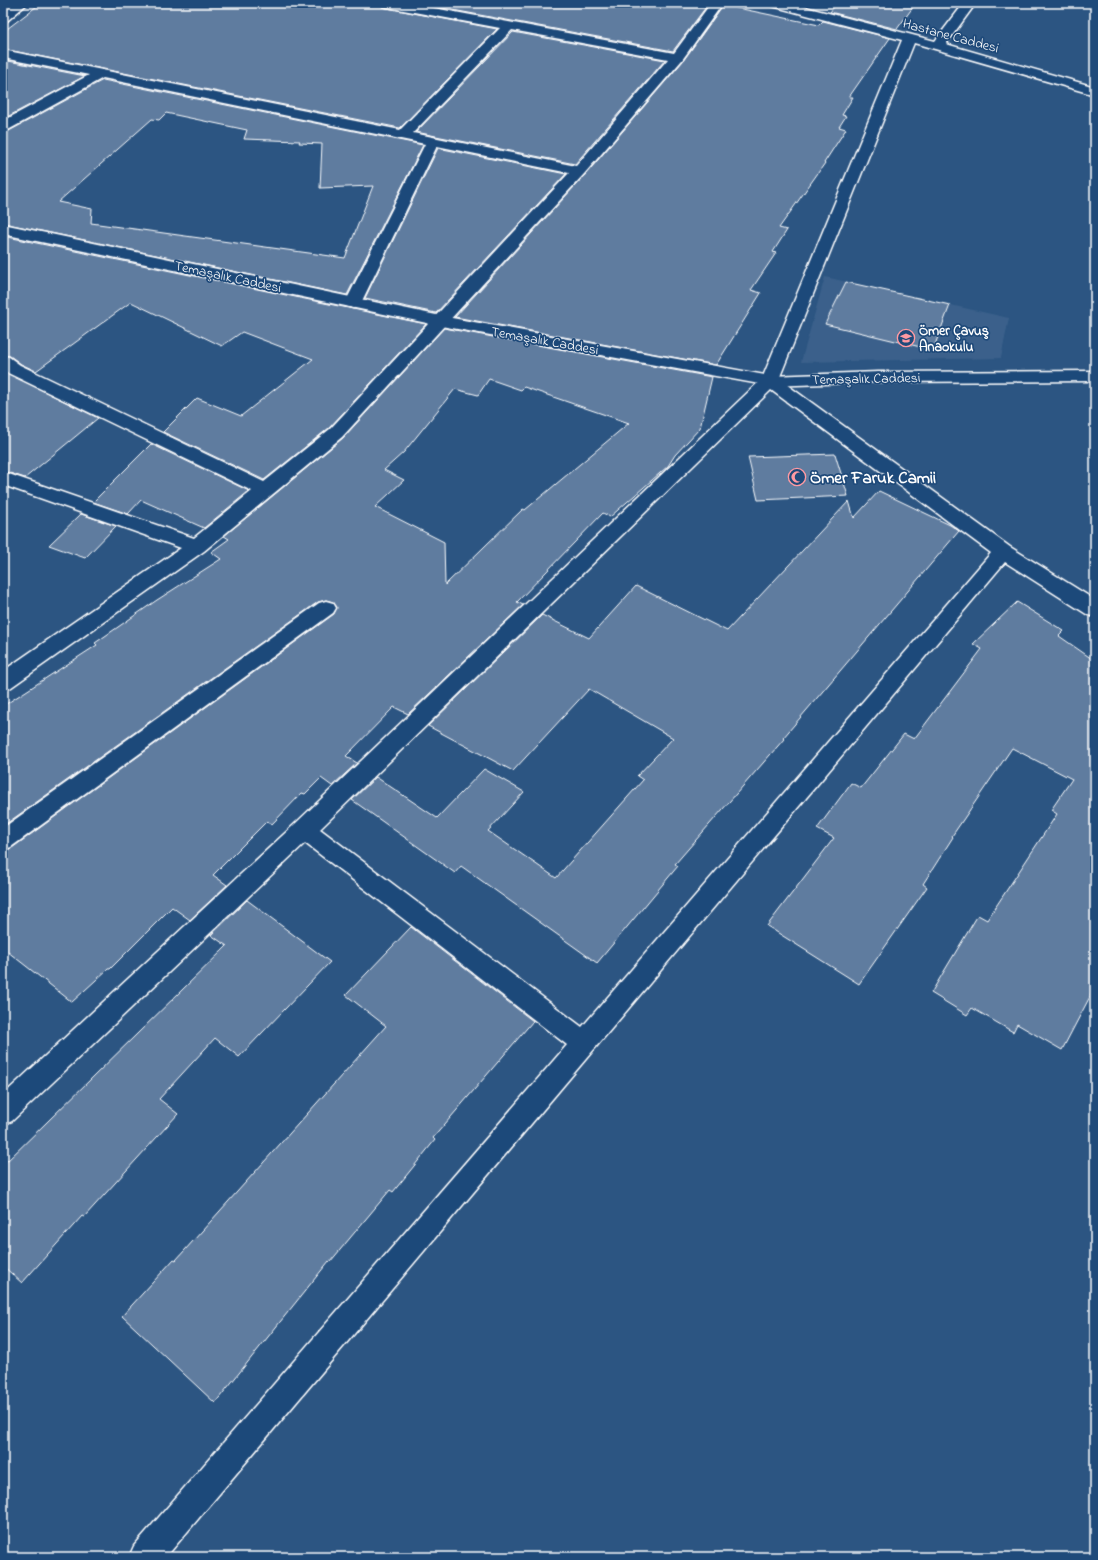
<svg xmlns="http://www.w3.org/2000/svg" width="1098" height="1560" viewBox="0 0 1098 1560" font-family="'Indie Flower',sans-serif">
<rect width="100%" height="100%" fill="#2c5582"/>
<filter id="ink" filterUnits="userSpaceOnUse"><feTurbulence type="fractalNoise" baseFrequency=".025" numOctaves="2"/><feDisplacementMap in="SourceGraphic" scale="8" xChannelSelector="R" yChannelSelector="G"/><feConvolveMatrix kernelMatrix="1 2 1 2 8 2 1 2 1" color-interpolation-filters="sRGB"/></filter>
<g filter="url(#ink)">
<polygon fill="#3b618b" points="825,277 1009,318 1001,358 801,362"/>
<g fill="#5e7c9f" stroke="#fff" fill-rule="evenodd">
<polygon points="41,3 380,3 382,7 387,8 497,29 400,128 3,49 3,32"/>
<polygon points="415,3 709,3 673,51"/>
<polygon points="837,3 916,3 897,29 830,12"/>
<polygon points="723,5 819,25 823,21 890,38 849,97 853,97 842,115 846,116 839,127 846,129 824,163 825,163 779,228 787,230 773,252 776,253 751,290 761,293 716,365 455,317 585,175 683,61"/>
<polygon points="513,32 665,60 575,164 416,132"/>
<polygon points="3,60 85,76 3,119"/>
<path d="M103 80 423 145 347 295 3 223V132L9 131ZM166 113 247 130 244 139 300 141 299 143 322 144 320 188 373 186 345 258 91 223 92 209 58 202 152 119 159 120Z"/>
<polygon points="438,148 566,174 436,313 365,298"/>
<polygon points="3,236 353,309 426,324 329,428 264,480 163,432 197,398 241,416 313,359 242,332 222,346 131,302 36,371 21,364 10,356 3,355"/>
<polygon points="846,282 950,305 933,350 825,324"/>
<path d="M444 328 712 377 700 428 675 455 668 466 610 517 603 513 517 602 523 605 408 714 394 707 346 756 357 763 332 786 321 778 305 794 302 793 272 824 267 821 213 875 227 885 190 920 172 907 110 969H108L72 1002 3 948V851L12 848 334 614 337 607 333 602 326 600 318 602 3 826V706L97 645 95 643 157 600 221 559 211 552 229 539 224 536 343 438ZM489 379 521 390 524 387 629 423 525 510 523 509 445 585 444 542 375 507 404 480 384 470 404 452 455 389 478 395Z"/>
<polygon points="3,371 98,418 25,478 3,471"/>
<polygon points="151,444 249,491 204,528 141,500 128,514 93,502"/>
<polygon points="835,454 848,496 758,500 748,457"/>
<polygon points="879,491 950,525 959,531 783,738 784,739 675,864 678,866 597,963 461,866 455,873 352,800 376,777 437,818 484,769 524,792 488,831 556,878 643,780 637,776 673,738 589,689 513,771 428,726 542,615 589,638 636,586 727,631 849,501 854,518"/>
<polygon points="81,514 116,526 85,558 49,545"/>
<polygon points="1017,602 1064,631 1059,636 1095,661 1095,987 1062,1050 1017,1024 1013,1032 972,1008 967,1015 931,993 978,915 987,920 1057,814 1051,810 1072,779 1012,748 952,836 953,837 923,884 927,887 859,984 767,926 834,838 817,829 851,783 861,788 904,734 914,739 982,649 973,644"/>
<polygon points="247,900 330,962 239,1057 215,1038 159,1099 178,1114 84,1217 82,1216 22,1283 3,1266 3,1165 227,946 211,935"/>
<polygon points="411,927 533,1021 433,1138 435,1140 393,1192 390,1190 330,1262 329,1261 215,1403 122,1316 174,1259 176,1260 386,1026 346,995"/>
</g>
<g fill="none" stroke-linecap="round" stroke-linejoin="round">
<defs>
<g id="minor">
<polygon points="14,3 28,3 7,21 3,22 3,12"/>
<path d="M381 3H407L674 53 711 3H723L682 60 584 174 342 437 204 551 10 688 3 690V671L181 548 3 485V472L194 538 252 491 8 373 3 369V356L9 357 20 365 264 482 330 429 569 173 437 146 361 303 359 306 353 308 347 306 345 303 425 144 103 78 8 130 3 131V121L89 75 3 58V50L400 130 500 28 387 7 383 6ZM512 30 668 59 576 166 413 133Z"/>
<path d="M770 3H790L935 41 964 3H976L946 44 1095 87V95L914 43 779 379 1010 547 1095 600V617L1088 615 1005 562 166 1557H129L134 1546 567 1045 305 843 12 1121 3 1125V1095L296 823 762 379 902 40 772 6ZM771 390 991 553 582 1027 320 829Z"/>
<polygon points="326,601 333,603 336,608 333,613 11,847 3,850 3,828 319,603"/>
</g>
<polygon id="tertiary" points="3,224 441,316 770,376 878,372 1095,371 1095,381 878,382 770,386 441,326 3,234"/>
</defs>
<use href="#minor" stroke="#fff" stroke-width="3"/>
<use href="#tertiary" stroke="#fff" stroke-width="3"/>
<use href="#minor" fill="#1f4a7a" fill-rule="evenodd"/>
<use href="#tertiary" fill="#1f4a7a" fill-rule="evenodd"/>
</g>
</g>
<defs>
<symbol id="school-ring" viewBox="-11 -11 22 22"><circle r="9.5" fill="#1f4a7a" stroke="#ff9aa2" stroke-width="1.5"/><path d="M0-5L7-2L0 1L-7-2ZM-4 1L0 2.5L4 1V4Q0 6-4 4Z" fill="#ff9aa2"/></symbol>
<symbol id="mosque-ring" viewBox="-11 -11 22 22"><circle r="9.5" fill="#1f4a7a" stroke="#ff9aa2" stroke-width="1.5"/><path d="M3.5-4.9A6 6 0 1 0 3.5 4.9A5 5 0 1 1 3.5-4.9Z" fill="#ff9aa2"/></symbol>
</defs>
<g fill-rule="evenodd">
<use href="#school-ring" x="896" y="328" width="20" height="20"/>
<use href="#mosque-ring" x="787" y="467" width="20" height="20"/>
</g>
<g text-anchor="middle" stroke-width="3.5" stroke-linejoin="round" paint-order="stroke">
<g font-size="14" fill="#fff" stroke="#1f4a7a">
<text transform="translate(951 35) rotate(15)" y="5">Hastane Caddesi</text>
<text transform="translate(228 276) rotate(12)" y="5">Temaşalık Caddesi</text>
<text transform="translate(545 340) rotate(10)" y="5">Temaşalık Caddesi</text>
<text transform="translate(866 378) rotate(-1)" y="5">Temaşalık Caddesi</text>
</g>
<g font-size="14" font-weight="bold" fill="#fff" stroke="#1f4a7a" text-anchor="start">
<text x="919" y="335">Ömer Çavuş<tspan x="919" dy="16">Anaokulu</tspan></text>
</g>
<g font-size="17" font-weight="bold" fill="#fff" stroke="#1f4a7a" text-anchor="start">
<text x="810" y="483">Ömer Faruk Camii</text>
</g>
</g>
<rect width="1098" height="1560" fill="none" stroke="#1f4a7a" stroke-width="16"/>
<rect x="8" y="8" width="1082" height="1544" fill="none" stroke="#fff" stroke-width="1.5" filter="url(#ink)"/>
</svg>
